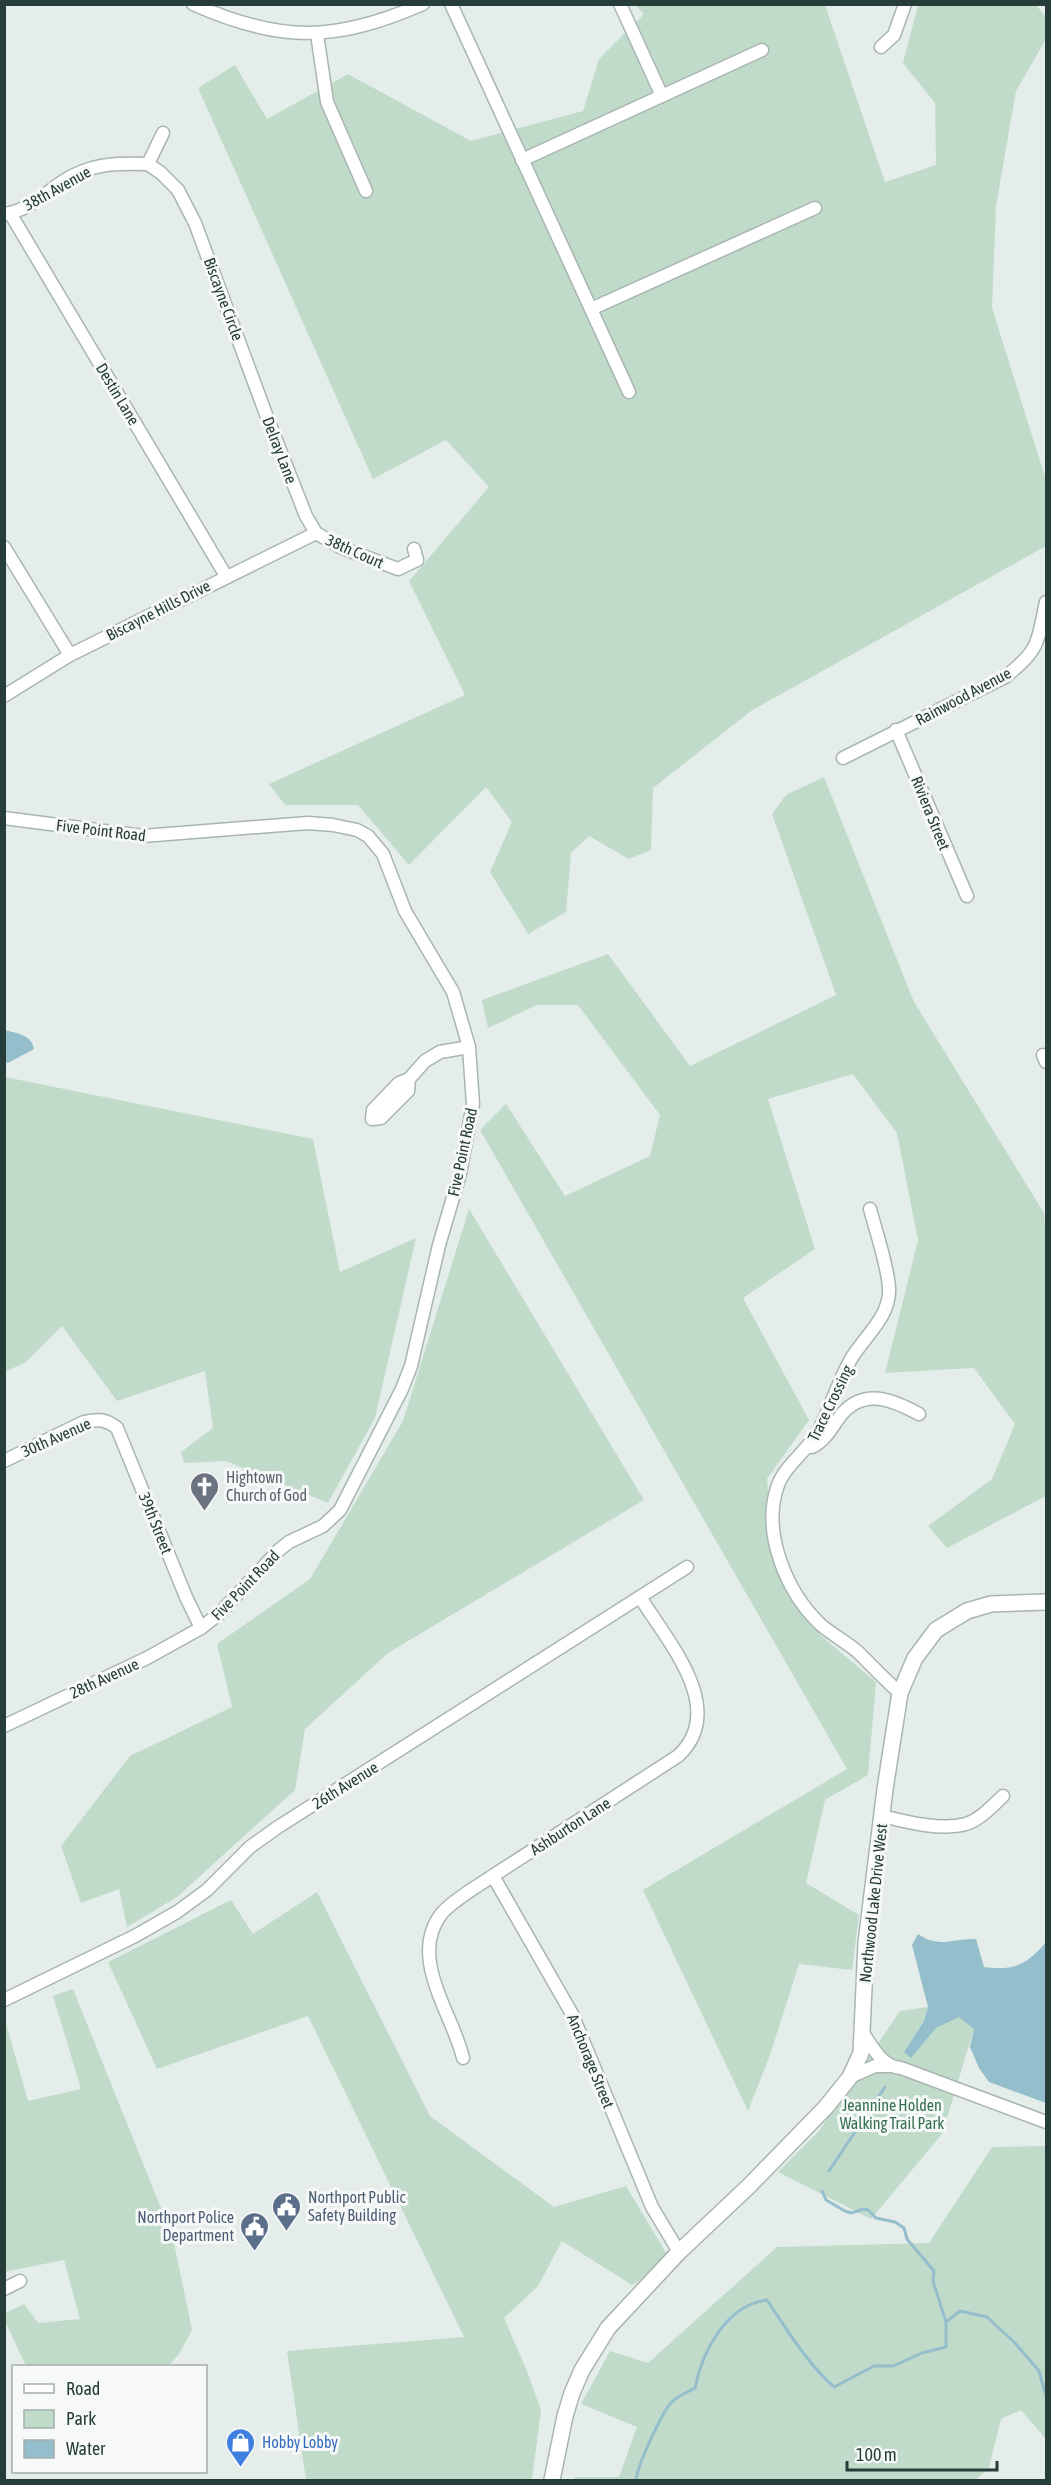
<svg xmlns="http://www.w3.org/2000/svg" width="1051" height="2485" viewBox="0 0 1051 2485" font-family="'Asap Condensed',sans-serif">
<rect width="100%" height="100%" fill="#e5edea"/>
<g fill="#c1dbca">
<polygon points="635,5 825,5 885,182 936,165 935,103 903,63 918,5 1036,5 1046,17 1046,39 1016,91 996,206 992,308 1046,480 1046,546 751,711 653,788 651,850 629,859 589,836 571,853 566,912 528,934 490,872 512,822 486,787 409,865 358,805 285,805 269,784 465,695 409,581 489,487 446,440 373,479 198,88 235,65 267,119 348,74 471,141 583,111 599,59 644,14"/>
<polygon points="824,777 914,1002 1044,1213 1046,1244 1046,1496 947,1548 928,1526 992,1479 1015,1424 974,1368 885,1373 918,1240 897,1133 853,1074 768,1099 815,1249 743,1298 809,1420 767,1479 775,1567 820,1635 876,1682 868,1775 825,1800 806,1883 859,1915 852,1970 799,1964 770,2055 748,2111 643,1890 847,1769 480,1130 506,1104 565,1196 650,1156 660,1115 578,1005 537,1005 488,1028 482,1000 608,954 690,1066 836,995 772,814 786,795"/>
<polygon points="5,1077 313,1139 340,1272 416,1238 375,1418 328,1503 226,1461 184,1463 181,1452 213,1428 205,1371 117,1401 62,1326 26,1362 5,1372"/>
<polygon points="469,1209 644,1500 388,1653 305,1729 295,1790 177,1897 127,1927 119,1889 81,1903 61,1846 130,1756 232,1707 217,1644 310,1579 403,1421"/>
<polygon points="317,1892 430,2116 554,2207 626,2186 671,2261 632,2285 562,2241 538,2286 504,2318 527,2371 541,2410 532,2480 306,2480 287,2351 464,2337 308,2016 157,2069 108,1962 231,1900 253,1934"/>
<polygon points="73,1989 173,2238 192,2330 179,2354 168,2366 26,2366 5,2321 5,2313 24,2304 38,2323 80,2319 64,2260 4,2272 5,2020 28,2101 81,2089 53,1996"/>
<polygon points="928,2007 924,2021 904,2052 936,2028 959,2016 974,2029 942,2134 871,2219 778,2172 819,2131 900,2011"/>
<polygon points="1046,2146 1046,2439 1021,2410 1001,2419 989,2468 975,2480 574,2480 575,2477 619,2477 637,2427 581,2404 610,2351 648,2363 777,2247 929,2243 992,2147"/>
</g>
<g fill="#94becb">
<path d="M4 1030C17 1033 32 1035 34 1049L8 1063 5 1062Z"/>
<path d="M918 1934C939 1949 953 1938 976 1939L984 1967C1013 1971 1027 1965 1046 1942V2103L989 2082 979 2068 970 2047 974 2029 959 2017 936 2028 911 2058 904 2052 924 2021 928 2007 912 1945Z"/>
</g>
<g fill="none" stroke-linecap="round" stroke-linejoin="round">
<g stroke="#94becb" stroke-width="3">
<polyline points="829,2171 885,2087"/>
<polyline points="946,2322 960,2311 987,2317 1015,2343 1039,2371 1046,2396"/>
<path d="M636 2480C637 2467 663 2408 674 2400 680 2395 688 2392 695 2388 702 2352 726 2305 767 2300 788 2331 806 2362 834 2387L874 2366H893L922 2353 946 2347V2322L933 2281 934 2271 907 2239 904 2228 895 2222 876 2218 868 2210 864 2209 851 2213 845 2211 826 2200 822 2191"/>
</g>
<defs>
<g id="minor">
<path d="M193 4C280 43 336 42 423 4"/>
<polyline points="451,4 629,392"/>
<polyline points="620,4 662,96"/>
<polyline points="317,34 327,102 366,191"/>
<polyline points="881,47 894,35 905,4"/>
<polyline points="522,160 762,50"/>
<polyline points="148,164 161,173 178,190 195,223 267,417 306,516 316,533 342,548 398,569 417,560 414,549"/>
<polyline points="148,164 163,133"/>
<polyline points="10,213 226,576"/>
<path d="M4 214C32 211 51 186 74 175 98 163 121 163 148 164"/>
<polyline points="591,309 815,208"/>
<polyline points="4,547 70,655"/>
<polyline points="4,696 70,655 316,533"/>
<polyline points="896,730 967,896"/>
<path d="M843 758 1005 677C1041 649 1037 642 1046 602"/>
<polyline points="4,818 143,836 308,823 333,825 357,830 368,836 383,854 405,911 453,992 469,1047 473,1104 460,1174 439,1245 411,1366 402,1389 340,1510 323,1526 289,1542 279,1550 220,1613 201,1628 147,1658 4,1726"/>
<polyline points="1043,1055 1046,1062"/>
<polyline points="409,1079 408,1091 381,1118 372,1119 373,1110 399,1083 409,1079 425,1061 440,1052 469,1047"/>
<path d="M870 1209C876 1231 888 1267 889 1288 891 1316 864 1337 851 1359 838 1382 831 1406 819 1430 808 1451 784 1465 777 1488 762 1534 787 1593 821 1625 833 1635 846 1642 858 1652 872 1666 885 1680 900 1693"/>
<path d="M812 1447C826 1440 832 1427 841 1415 864 1387 893 1400 919 1414"/>
<path d="M4 1461 84 1422C98 1419 106 1419 117 1428L186 1597 201 1628"/>
<path d="M882 1816C907 1822 940 1831 966 1824 981 1819 992 1806 1003 1796"/>
<polyline points="493,1876 572,2014 652,2207 679,2252"/>
<polyline points="4,2000 135,1936 177,1912 207,1890 250,1847 278,1827 687,1567"/>
<path d="M863 2033C873 2048 882 2067 901 2068L1046 2122"/>
<path d="M463 2058C453 2014 407 1957 442 1913 450 1904 461 1897 471 1890L678 1756C729 1709 667 1641 640 1597"/>
<polyline points="850,2077 875,2066 889,2066"/>
<polyline points="4,2289 20,2281"/>
</g>
<polyline id="tertiary" points="552,2480 565,2416 572,2393 582,2370 608,2328 679,2252 748,2187 826,2107 850,2077 861,2053 866,1943 885,1789 900,1693 915,1658 936,1630 967,1611 991,1604 1046,1602"/>
</defs>
<use href="#minor" stroke="#a8b5b1" stroke-width="15"/>
<use href="#tertiary" stroke="#a8b5b1" stroke-width="18"/>
<use href="#minor" stroke="#fff" stroke-width="12"/>
<use href="#tertiary" stroke="#fff" stroke-width="15"/>
</g>
<defs>
<symbol id="church-pin" viewBox="-11 -11 22 30"><path d="M0 17L-7.5 6A9.5 9.5 0 1 1 7.5 6Z" fill="#6b7280" stroke="#f6f9f8"/><path d="M-1.2-6h2.4v3.5h3.3v2.4h-3.3V6h-2.4V-.1h-3.3v-2.4h3.3Z" fill="#fff"/></symbol>
<symbol id="civic-pin" viewBox="-11 -11 22 30"><path d="M0 17L-7.5 6A9.5 9.5 0 1 1 7.5 6Z" fill="#5c6f8a" stroke="#f6f9f8"/><path d="M-.6-6.5H3V-4.5H.6V-3L4-1V1h2V6H-6V1h2V-1L-.6-3ZM-1.2 2.5V6h2.4V2.5Z" fill="#fff"/></symbol>
<symbol id="shop-pin" viewBox="-11 -11 22 30"><path d="M0 17L-7.5 6A9.5 9.5 0 1 1 7.5 6Z" fill="#3f7fe0" stroke="#f6f9f8"/><path d="M-5-2.5h2.3a2.7 3.5 0 0 1 5.4 0H5L5.5 6h-11ZM-1.5-2.5h3a1.5 2.3 0 0 0-3 0Z" fill="#fff"/></symbol>
</defs>
<g fill-rule="evenodd">
<use href="#church-pin" x="188" y="1470" width="33" height="45"/>
<use href="#civic-pin" x="270" y="2190" width="33" height="45"/>
<use href="#civic-pin" x="238" y="2210" width="33" height="45"/>
<use href="#shop-pin" x="224" y="2426" width="33" height="45"/>
</g>
<g text-anchor="middle" stroke-width="6" stroke-linejoin="round" paint-order="stroke">
<g font-size="16" fill="#263d39" stroke="#f6f9f8">
<text transform="translate(57 188) rotate(-29)" y="6">38th Avenue</text>
<text transform="translate(224 299) rotate(70)" y="6">Biscayne Circle</text>
<text transform="translate(118 394) rotate(59)" y="6">Destin Lane</text>
<text transform="translate(280 450) rotate(69)" y="6">Delray Lane</text>
<text transform="translate(355 551) rotate(24)" y="6">38th Court</text>
<text transform="translate(158 610) rotate(-27)" y="6">Biscayne Hills Drive</text>
<text transform="translate(963 696) rotate(-28)" y="6">Rainwood Avenue</text>
<text transform="translate(931 813) rotate(68)" y="6">Riviera Street</text>
<text transform="translate(101 830) rotate(7)" y="6">Five Point Road</text>
<text transform="translate(462 1152) rotate(-78)" y="6">Five Point Road</text>
<text transform="translate(830 1403) rotate(-64)" y="6">Trace Crossing</text>
<text transform="translate(56 1437) rotate(-24)" y="6">30th Avenue</text>
<text transform="translate(156 1523) rotate(68)" y="6">39th Street</text>
<text transform="translate(245 1585) rotate(-46)" y="6">Five Point Road</text>
<text transform="translate(104 1678) rotate(-25)" y="6">28th Avenue</text>
<text transform="translate(345 1785) rotate(-32)" y="6">26th Avenue</text>
<text transform="translate(570 1826) rotate(-33)" y="6">Ashburton Lane</text>
<text transform="translate(873 1903) rotate(-84)" y="6">Northwood Lake Drive West</text>
<text transform="translate(591 2061) rotate(68)" y="6">Anchorage Street</text>
</g>
<g font-size="16" fill="#5b616d" stroke="#f6f9f8" text-anchor="start">
<text x="226" y="1483">Hightown<tspan x="226" dy="18">Church of God</tspan></text>
</g>
<g font-size="16" fill="#357051" stroke="#f6f9f8">
<text x="892" y="2111">Jeannine Holden<tspan x="892" dy="18">Walking Trail Park</tspan></text>
</g>
<g font-size="16" fill="#4e5e75" stroke="#f6f9f8" text-anchor="start">
<text x="308" y="2203">Northport Public<tspan x="308" dy="18">Safety Building</tspan></text>
<text x="234" y="2223" text-anchor="end">Northport Police<tspan x="234" dy="18">Department</tspan></text>
</g>
<g font-size="16" fill="#366cbe" stroke="#f6f9f8" text-anchor="start">
<text x="262" y="2448">Hobby Lobby</text>
</g>
</g>
<rect width="1051" height="2485" fill="none" stroke="#263d39" stroke-width="12"/>
<rect x="12" y="2365" width="195" height="108" fill="#f6f9f8" stroke="#a3aeac" stroke-width="1.5"/>
<rect x="24" y="2384" width="30" height="9" fill="#ffffff" stroke="#a3aeac" stroke-width="1.5"/>
<text x="66" y="2395" font-size="18" fill="#263d39">Road</text>
<rect x="24" y="2410" width="30" height="18" fill="#c1dbca" stroke="#a3aeac" stroke-width="1.5"/>
<text x="66" y="2425" font-size="18" fill="#263d39">Park</text>
<rect x="24" y="2440" width="30" height="18" fill="#94becb" stroke="#a3aeac" stroke-width="1.5"/>
<text x="66" y="2455" font-size="18" fill="#263d39">Water</text>
<path d="M847 2461v9h150v-9" fill="none" stroke="#263d39" stroke-width="3"/>
<text x="856" y="2461" font-size="18" fill="#263d39" stroke="#f6f9f8" stroke-width="4.5" paint-order="stroke">100 m</text>
</svg>
